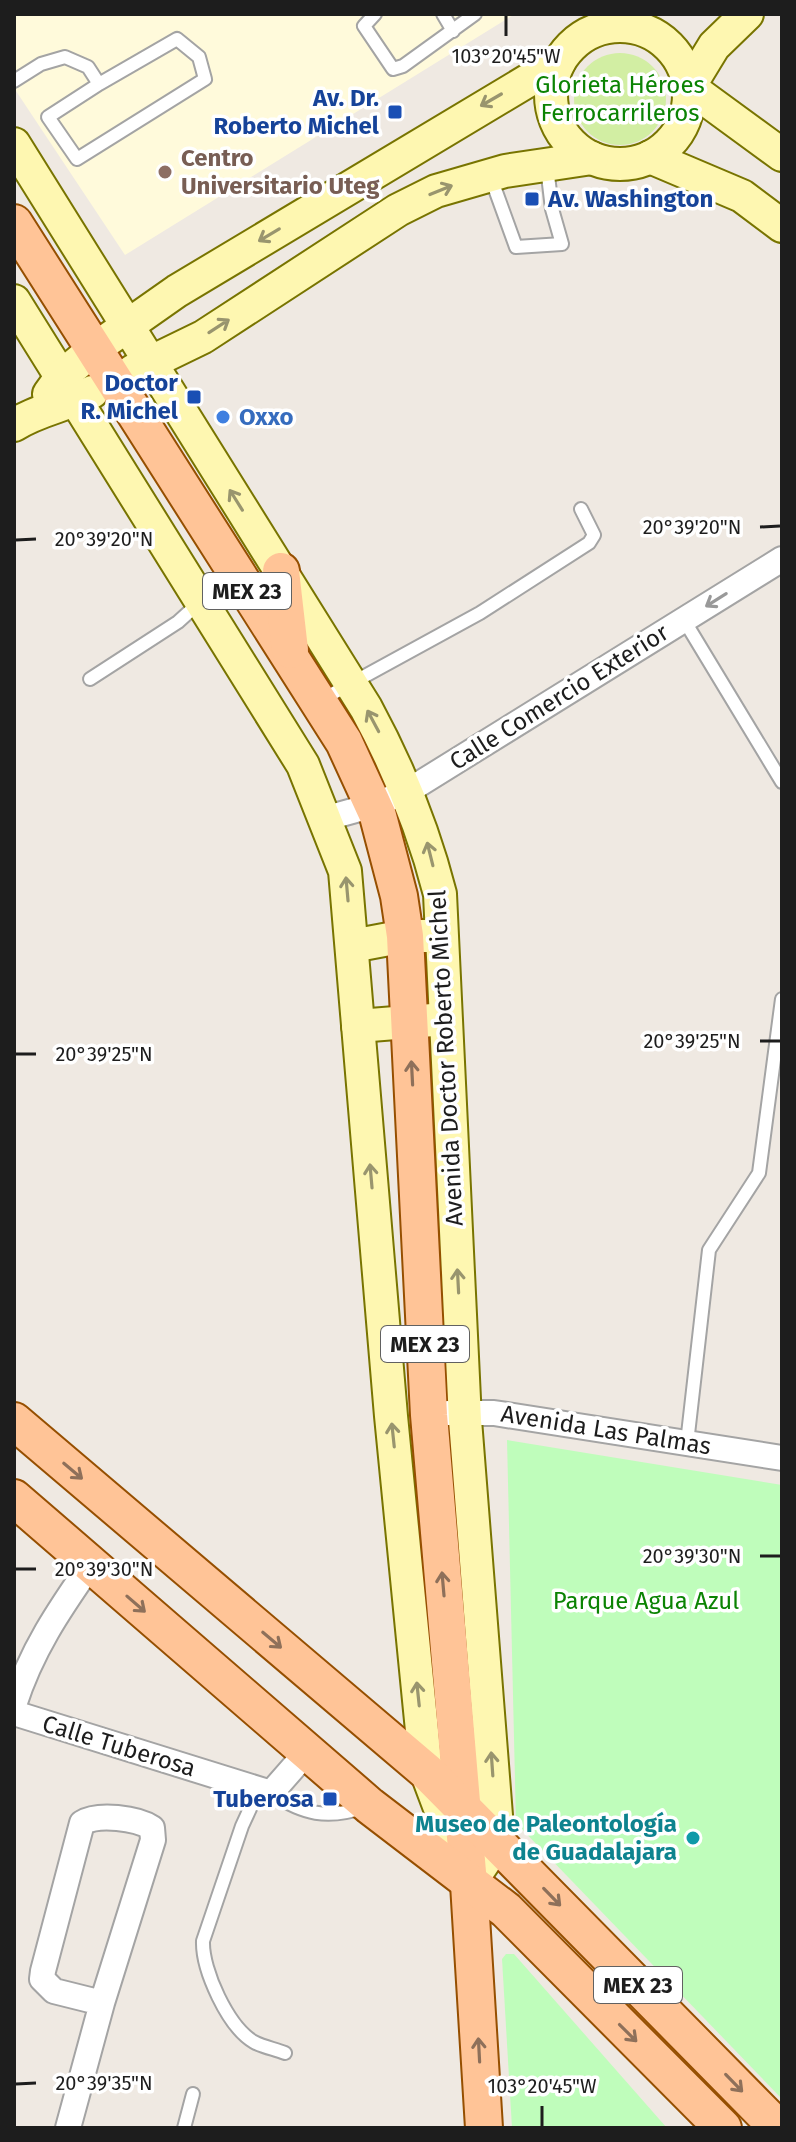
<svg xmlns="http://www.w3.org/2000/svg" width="796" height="2142" viewBox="0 0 796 2142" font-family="'Fira Sans',sans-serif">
<rect width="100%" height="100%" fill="#efe9e2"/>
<polygon fill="#fffadb" points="14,14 515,14 125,255 14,88"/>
<circle fill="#d2eea3" cx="620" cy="99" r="46"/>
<g fill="#bffdbb">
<polygon points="507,1440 782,1485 782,2099 516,1823"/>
<polygon points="506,1954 514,1954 667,2128 512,2128 502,1959"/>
</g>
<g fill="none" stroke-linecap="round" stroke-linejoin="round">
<defs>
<g id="service">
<polyline points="375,14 364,26 393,69 403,66 475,14"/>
<polyline points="443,14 453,31"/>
<polyline points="14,81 41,64 65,57 88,67 99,84 177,39 199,57 205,79 77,159 48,117 99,84"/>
<polyline points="491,178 516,247 562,244 552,209 547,167"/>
<polyline points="684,620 782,782"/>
<polyline points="90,679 178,622 200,602"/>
<polyline points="321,700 480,613 589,543 594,535 581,509"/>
<polyline points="687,1443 709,1250 759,1173 782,999"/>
<path d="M259 1789 242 1826 203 1941C202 1970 228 2027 254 2042 263 2047 275 2049 285 2053"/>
<path d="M271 1793C303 1814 327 1820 365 1807"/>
<polyline points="184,2128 193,2094"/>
</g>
<g id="minor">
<polyline points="327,818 374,805 408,791 782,559"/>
<polyline points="448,1413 494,1413 782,1458"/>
<path d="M14 1705C31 1651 59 1610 91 1564"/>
<polyline points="14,1713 271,1793 307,1752"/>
<path d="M68 2128 102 2003 153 1840 152 1828C137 1818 98 1813 82 1823L43 1971 42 1979 54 1991 102 2003"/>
</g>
<g id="secondary">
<polyline points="747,14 714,46 689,87 782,155"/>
<circle cx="620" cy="95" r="69"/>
<path d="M14 144 366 708C399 769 423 827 440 894L465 1420 498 1841 469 1884"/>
<polyline points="650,157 742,196 782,226"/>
<polyline points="14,301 303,765 345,871 391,1416 426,1771 461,1864"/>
<polyline points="133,371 203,337 398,210 436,191 505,171 592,158"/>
<polyline points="49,394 62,376 93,350 177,291 559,62"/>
<path d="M14 425C39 409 66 406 92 392"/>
<polyline points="352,946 405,936 431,936"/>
<polyline points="358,1026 433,1020"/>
</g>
<g id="primary">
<polyline points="14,223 344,742 378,816 399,896 405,936 429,1415 469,1884 484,2128"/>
<polyline points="281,571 290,650"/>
<polyline points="14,1421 426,1771 778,2128"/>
<polyline points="14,1498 370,1806 506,1910 723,2128"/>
</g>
</defs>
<use href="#service" stroke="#a4a4a4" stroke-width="16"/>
<use href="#minor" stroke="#a4a4a4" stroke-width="28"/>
<use href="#secondary" stroke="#787400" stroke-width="36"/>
<use href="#primary" stroke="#964f00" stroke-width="40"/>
<use href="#service" stroke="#fff" stroke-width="12"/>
<use href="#minor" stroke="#fff" stroke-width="24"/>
<use href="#secondary" stroke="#fef7b1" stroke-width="32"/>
<use href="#primary" stroke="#ffc497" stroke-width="36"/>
</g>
<defs><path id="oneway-shaft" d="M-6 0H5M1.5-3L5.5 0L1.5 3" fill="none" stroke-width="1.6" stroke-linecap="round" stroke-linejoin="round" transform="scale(2)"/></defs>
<g stroke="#99956e">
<use href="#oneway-shaft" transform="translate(491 100) rotate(150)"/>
<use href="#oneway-shaft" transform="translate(441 190) rotate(-22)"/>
<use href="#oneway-shaft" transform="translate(269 235) rotate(149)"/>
<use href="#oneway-shaft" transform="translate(219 326) rotate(-33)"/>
<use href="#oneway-shaft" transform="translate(236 500) rotate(-122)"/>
<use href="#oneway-shaft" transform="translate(373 721) rotate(-118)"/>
<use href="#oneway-shaft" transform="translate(430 854) rotate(-104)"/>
<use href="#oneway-shaft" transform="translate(347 889) rotate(-95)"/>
<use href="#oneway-shaft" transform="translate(371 1176) rotate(-95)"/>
<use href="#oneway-shaft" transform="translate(458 1281) rotate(-93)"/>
<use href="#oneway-shaft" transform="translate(393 1435) rotate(-96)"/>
<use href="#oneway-shaft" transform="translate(418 1694) rotate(-96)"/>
<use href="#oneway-shaft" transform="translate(492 1764) rotate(-94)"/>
</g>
<use stroke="#999" href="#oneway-shaft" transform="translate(716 600) rotate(148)"/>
<g stroke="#8e705a">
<use href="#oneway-shaft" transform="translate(412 1073) rotate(-93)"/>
<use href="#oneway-shaft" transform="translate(73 1471) rotate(40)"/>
<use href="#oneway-shaft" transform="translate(443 1584) rotate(-95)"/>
<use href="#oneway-shaft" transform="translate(136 1604) rotate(41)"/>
<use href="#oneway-shaft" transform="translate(272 1640) rotate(40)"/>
<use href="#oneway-shaft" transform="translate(552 1897) rotate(46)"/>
<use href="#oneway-shaft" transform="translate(628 2033) rotate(45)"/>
<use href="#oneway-shaft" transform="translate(479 2050) rotate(-93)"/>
<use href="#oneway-shaft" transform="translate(734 2083) rotate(46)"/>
</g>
<path fill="none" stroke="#1d1d1d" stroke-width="3" d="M506 16V36M760 527 780 526M16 540 36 539M760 1041H780M16 1054H36M760 1556H780M16 1569H36M16 2084 36 2083M542 2106V2126"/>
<g fill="#1a4fb4" stroke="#fff" stroke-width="3">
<rect x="387" y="104" width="16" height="16" rx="4"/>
<rect x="524" y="191" width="16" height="16" rx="4"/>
<rect x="186" y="389" width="16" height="16" rx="4"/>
<rect x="322" y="1791" width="16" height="16" rx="4"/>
</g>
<circle fill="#8d6e63" stroke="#fff" stroke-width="3" cx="165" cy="172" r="8"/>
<circle fill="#3f7fe0" stroke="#fff" stroke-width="3" cx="223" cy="417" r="8"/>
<circle fill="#0f9aa8" stroke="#fff" stroke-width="3" cx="693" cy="1838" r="8"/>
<g text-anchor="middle" stroke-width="7" stroke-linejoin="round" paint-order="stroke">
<g fill="#fff" stroke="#616161" stroke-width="2">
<rect x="203" y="573" width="88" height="36" rx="6"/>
<rect x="381" y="1326" width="88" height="36" rx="6"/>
<rect x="594" y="1967" width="88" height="36" rx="6"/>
</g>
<g font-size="22" font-weight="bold" fill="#1d1d1d">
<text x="247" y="599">MEX 23</text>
<text x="425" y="1352">MEX 23</text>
<text x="638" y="1993">MEX 23</text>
</g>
<g font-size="24" fill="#0b8303" stroke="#fff">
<text x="620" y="93">Glorieta Héroes<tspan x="620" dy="28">Ferrocarrileros</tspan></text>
<text x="646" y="1609">Parque Agua Azul</text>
</g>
<g font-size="24" font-weight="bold" fill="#164399" stroke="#fff" text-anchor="end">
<text x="379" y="106">Av. Dr.<tspan x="379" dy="28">Roberto Michel</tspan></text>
<text x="548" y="207" text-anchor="start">Av. Washington</text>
<text x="178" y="391">Doctor<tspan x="178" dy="28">R. Michel</tspan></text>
<text x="314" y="1807">Tuberosa</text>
</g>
<g font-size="24" font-weight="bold" fill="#785e54" stroke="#fff" text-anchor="start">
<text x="181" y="166">Centro<tspan x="181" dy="28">Universitario Uteg</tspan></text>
</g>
<g font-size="24" font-weight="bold" fill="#366cbe" stroke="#fff" text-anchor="start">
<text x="239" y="425">Oxxo</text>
</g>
<g font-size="24" fill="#1d1d1d" stroke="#fff">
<text transform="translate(559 697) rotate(-32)" y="8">Calle Comercio Exterior</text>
<text transform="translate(446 1058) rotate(-93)" y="8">Avenida Doctor Roberto Michel</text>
<text transform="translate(606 1430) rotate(9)" y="8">Avenida Las Palmas</text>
<text transform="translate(119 1746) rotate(17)" y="8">Calle Tuberosa</text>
</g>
<g font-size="24" font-weight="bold" fill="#0d838f" stroke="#fff" text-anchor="end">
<text x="677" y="1832">Museo de Paleontología<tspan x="677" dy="28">de Guadalajara</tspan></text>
</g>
</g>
<g font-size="20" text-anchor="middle" fill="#1d1d1d" stroke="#fff" stroke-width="7" stroke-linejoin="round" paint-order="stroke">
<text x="506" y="63">103°20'45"W</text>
<text x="692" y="534">20°39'20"N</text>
<text x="104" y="546">20°39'20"N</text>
<text x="692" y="1048">20°39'25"N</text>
<text x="104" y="1061">20°39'25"N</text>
<text x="692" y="1563">20°39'30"N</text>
<text x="104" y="1576">20°39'30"N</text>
<text x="104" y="2090">20°39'35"N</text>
<text x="542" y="2093">103°20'45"W</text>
</g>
<rect width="796" height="2142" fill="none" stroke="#1d1d1d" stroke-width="32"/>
</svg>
